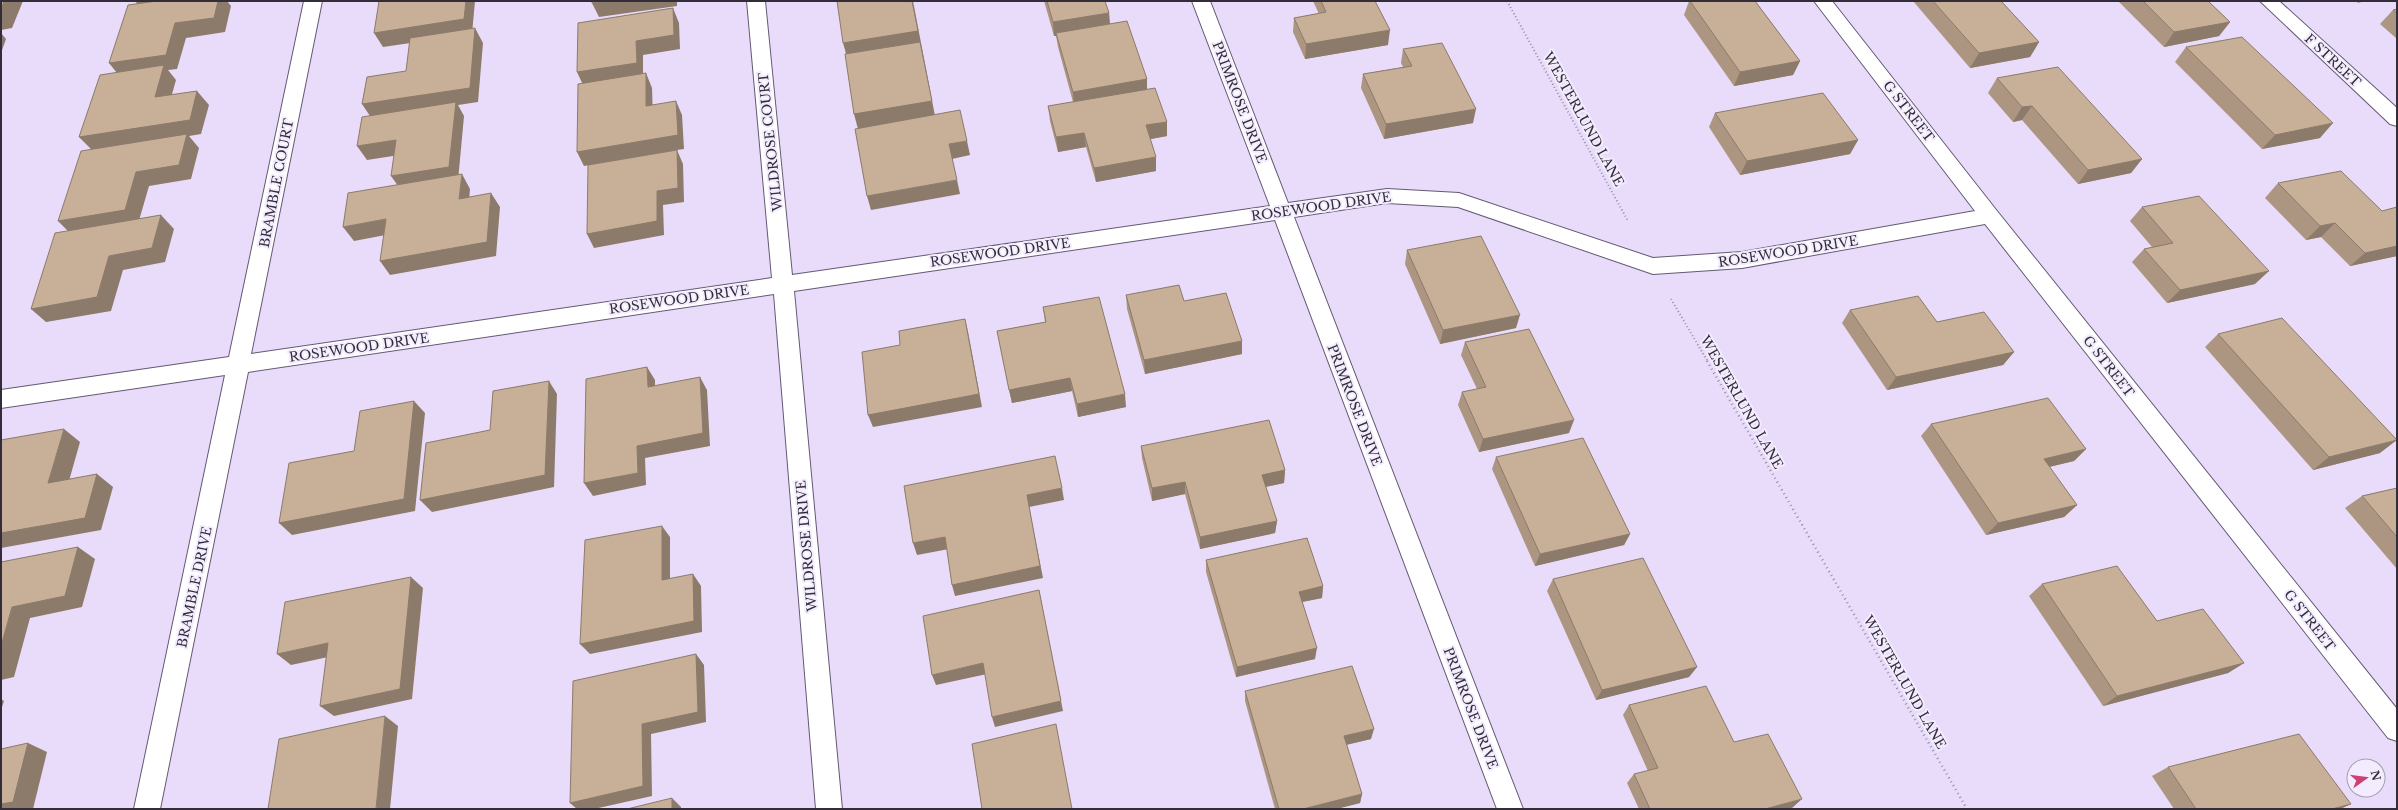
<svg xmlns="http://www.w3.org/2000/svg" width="2398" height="810" viewBox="0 0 2398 810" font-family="'Libre Baskerville',serif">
<rect width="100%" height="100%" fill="#e8dcfa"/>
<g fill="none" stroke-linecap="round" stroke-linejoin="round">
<defs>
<g id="minor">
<polygon points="304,1 322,1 251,354 772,278 747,1 765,1 792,275 1270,206 1192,1 1210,1 1288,203 1387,189 1459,193 1653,258 1742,252 1975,211 1814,1 1832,1 1997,211 2397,709 2397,741 2388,738 1985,224 1742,268 1653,274 1458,207 1387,203 1294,217 1523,809 1497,809 1275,220 794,291 842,809 816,809 774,294 248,372 160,809 134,809 225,375 1,408 1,390 229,357"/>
<polygon points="2260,1 2279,1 2397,108 2397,126 2390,124"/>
</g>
</defs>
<use href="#minor" stroke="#645973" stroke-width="2"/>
<g stroke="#988fa5" stroke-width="2" stroke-dasharray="1 2.5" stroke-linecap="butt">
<polyline points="1507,1 1628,221"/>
<polyline points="1671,299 1708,362"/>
</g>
<polyline stroke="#988fa5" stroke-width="2.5" stroke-dasharray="1 3.5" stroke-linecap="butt" points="1707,361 1967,809"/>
<use href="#minor" fill="#fff" fill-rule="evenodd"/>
</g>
<g fill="#ac9682">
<polygon points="1044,1 1105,1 1109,13 1110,24 1147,90 1167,122 1167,136 1150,139 1156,171 1096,182 1086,147 1058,152 1050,121 1048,106 1073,102 1058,47 1056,36 1054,36"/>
<polygon points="1313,1 1375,1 1388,45 1305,59 1293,32 1294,18 1319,14"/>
<polygon points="1689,1 1755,1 1800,61 1793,75 1734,86 1684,15"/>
<polygon points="1913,1 2001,1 2039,42 2030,57 1970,68"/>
<polygon points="2118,1 2208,1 2230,22 2219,36 2164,47"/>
<polygon points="2397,9 2397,39 2380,24 2393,10"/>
<polygon points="2186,47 2320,138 2262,149 2175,62"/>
<polygon points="1403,49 1473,123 1384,139 1361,88 1363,74 1403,67 1401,63"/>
<polygon points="1997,78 2142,159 2131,173 2078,184 2022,120 2013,122 1988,93"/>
<polygon points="1715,113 1858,140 1850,154 1740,175 1709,127"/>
<polygon points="2278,183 2382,211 2397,207 2397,256 2350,266 2321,237 2306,240 2265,198"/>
<polygon points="2142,207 2255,284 2167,303 2132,262 2144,249 2152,247 2130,221"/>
<polygon points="1407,250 1516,328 1440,344 1405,264"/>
<polygon points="1126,295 1184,301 1242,341 1242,354 1145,374 1127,309"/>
<polygon points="1043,307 1126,407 1078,417 1072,391 1012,403 997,331 1045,322"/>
<polygon points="1850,310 1937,322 2014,352 2003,365 1887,390 1842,323"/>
<polygon points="2218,334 2380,453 2313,470 2205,347"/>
<polygon points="1465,342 1569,433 1479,452 1458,405 1462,392 1477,389 1461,355"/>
<polygon points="1931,424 2086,449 2074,461 2049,467 2077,505 2064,517 1986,535 1921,436"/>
<polygon points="1141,446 1285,470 1284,483 1265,487 1277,521 1275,533 1200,549 1185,494 1152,501 1142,458"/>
<polygon points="1496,457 1630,534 1624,545 1535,566 1492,469"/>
<polygon points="2397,488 2397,569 2345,508 2362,496"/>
<polygon points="1206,560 1323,586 1322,598 1302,602 1315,659 1236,677 1206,572"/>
<polygon points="1553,579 1697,667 1689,677 1596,700 1547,591"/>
<polygon points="2042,584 2157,621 2244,663 2228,673 2103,706 2029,596"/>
<polygon points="1245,691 1371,739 1346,745 1362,794 1360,803 1336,809 1275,809 1245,701"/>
<polygon points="1629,705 1792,808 1789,809 1639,809 1627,783 1634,774 1648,771 1623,715"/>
<polygon points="2168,767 2351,804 2340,809 2174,809 2152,776"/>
</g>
<g fill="#8c7a6a">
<polygon points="4,1 23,1 12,28 1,30 1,9"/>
<polygon points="135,1 192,1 141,8"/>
<polygon points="218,1 227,1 231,6 225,32 186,38 177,69 168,70 176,80 167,112 121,78 109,63 175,23"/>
<polygon points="466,1 475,1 472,34 383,47 374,33"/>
<polygon points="605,1 677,1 677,6 599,17 592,3"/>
<polygon points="913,1 935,116 858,129 854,114 847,57 843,43"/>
<polygon points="2359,1 2366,1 2357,3"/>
<polygon points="673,8 679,23 680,49 643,55 643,77 584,87 577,72"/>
<polygon points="1109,13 1110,27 1056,33 1056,36 1054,36 1053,22"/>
<polygon points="2230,22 2219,36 2164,47 2174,32"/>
<polygon points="475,28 483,43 478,102 458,105 464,116 458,181 401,190 391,176 455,106 372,119 362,104"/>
<polygon points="1390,30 1388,45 1305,59 1306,44"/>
<polygon points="1,33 6,39 1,53"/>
<polygon points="2039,42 2030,57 1970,68 1979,53"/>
<polygon points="1800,61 1793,75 1734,86 1740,72"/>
<polygon points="646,73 652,88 653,120 646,106"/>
<polygon points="1147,79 1147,93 1074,106 1073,92"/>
<polygon points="197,91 209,105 201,134 189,136 199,148 191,179 149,186 138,224 72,235 58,221 136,172 93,151 79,137"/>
<polygon points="676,101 682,115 684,149 677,150 683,164 684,202 663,205 664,235 594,248 587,234 657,191 677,150 584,166 577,152"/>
<polygon points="2032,106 2022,120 2013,122 2022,107"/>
<polygon points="1476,109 1473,123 1384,139 1386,124"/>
<polygon points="1167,122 1167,136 1146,140 1146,125"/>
<polygon points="2333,123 2320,138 2262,149 2275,135"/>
<polygon points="1084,133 1086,147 1058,152 1056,137"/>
<polygon points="396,140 406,154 367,160 357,146"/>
<polygon points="1858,140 1850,154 1740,175 1747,161"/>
<polygon points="967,141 970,155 952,159 949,144"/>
<polygon points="1156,157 1156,171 1096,182 1094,168"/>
<polygon points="2142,159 2131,173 2078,184 2088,170"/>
<polygon points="462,174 470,189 468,213 459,199"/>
<polygon points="957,180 960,194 871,210 867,196"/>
<polygon points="491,193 500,207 496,256 390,275 380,261"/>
<polygon points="161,215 174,229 165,262 123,270 111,311 46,322 31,309 109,256"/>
<polygon points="386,219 396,233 354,241 343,227"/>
<polygon points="2335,223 2321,237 2306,240 2320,226"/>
<polygon points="2397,246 2397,256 2350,266 2365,253"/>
<polygon points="2269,271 2255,284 2167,303 2180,290"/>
<polygon points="1520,315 1516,328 1440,344 1443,330"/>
<polygon points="965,319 968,332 982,407 873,427 868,415"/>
<polygon points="1242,341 1242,354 1145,374 1144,360"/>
<polygon points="2014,352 2003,365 1887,390 1896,377"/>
<polygon points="647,367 655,380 655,400 648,387"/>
<polygon points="700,377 707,390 710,446 645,458 646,485 593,496 584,483 637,446"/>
<polygon points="1070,378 1072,391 1012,403 1009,390"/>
<polygon points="549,381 557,394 554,487 432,512 420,500"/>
<polygon points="1125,394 1126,407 1078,417 1077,404"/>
<polygon points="414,401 425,413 415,511 292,535 279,523"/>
<polygon points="1574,420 1569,433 1479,452 1483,439"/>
<polygon points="64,429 80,442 65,495 48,483"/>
<polygon points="2397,440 2380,453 2313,470 2329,457"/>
<polygon points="2086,449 2074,461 2032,471 2044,459"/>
<polygon points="1285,470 1284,483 1261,488 1262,475"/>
<polygon points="97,474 113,487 101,530 1,548 1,533"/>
<polygon points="1185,482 1185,494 1152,501 1152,488"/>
<polygon points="1062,488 1064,500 1029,507 1043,578 955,596 952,585 1027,495"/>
<polygon points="2077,505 2064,517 1986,535 1998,523"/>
<polygon points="1277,521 1275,533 1200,549 1200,537"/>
<polygon points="662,526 670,537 670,592 662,580"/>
<polygon points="1630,534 1624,545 1535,566 1540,554"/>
<polygon points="945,537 949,549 917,555 913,543"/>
<polygon points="78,547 95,559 82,607 30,618 14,677 1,680 1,646 12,607"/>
<polygon points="693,574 701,586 702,632 590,654 580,644"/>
<polygon points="411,577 423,588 412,699 334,716 320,706"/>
<polygon points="1323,586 1322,598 1297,603 1299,592"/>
<polygon points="1039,590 1063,711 995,727 992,717"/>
<polygon points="328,643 342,654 291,665 277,654"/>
<polygon points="1317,648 1315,659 1236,677 1237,667"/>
<polygon points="696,654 704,665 706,722 651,734 652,796 594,809 577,809 570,803 642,724"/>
<polygon points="983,663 987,674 936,685 932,675"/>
<polygon points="2244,663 2228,673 2103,706 2117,696"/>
<polygon points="1697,667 1689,677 1596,700 1602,690"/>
<polygon points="1,699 4,701 1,710"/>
<polygon points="385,716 398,726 390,809 376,809"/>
<polygon points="1374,729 1371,739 1341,746 1344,736"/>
<polygon points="28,743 47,752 33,809 1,809 1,804"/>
<polygon points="1362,794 1360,803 1336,809 1303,809"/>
<polygon points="672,798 681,807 681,809 672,809"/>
<polygon points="1802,799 1792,808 1789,809 1765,809"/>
<polygon points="2351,804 2340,809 2332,809"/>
</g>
<g fill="#c8af97" stroke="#8c7a6a">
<polygon points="1,1 4,1 1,9"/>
<polygon points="157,1 218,1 214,18 175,23 166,55 109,63 128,5"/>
<polygon points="379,1 466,1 464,19 374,33"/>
<polygon points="592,1 605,1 592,3"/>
<polygon points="837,1 912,1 918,31 843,43"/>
<polygon points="1047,1 1105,1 1109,13 1053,22"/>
<polygon points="1321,1 1375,1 1390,30 1306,44 1294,18 1326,12"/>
<polygon points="1690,1 1755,1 1800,61 1740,72"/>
<polygon points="1933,1 2001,1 2039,42 1979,53"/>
<polygon points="2143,1 2208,1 2230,22 2174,32"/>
<polygon points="673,8 674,35 636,41 637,63 577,72 578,23"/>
<polygon points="2397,9 2397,13 2393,10"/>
<polygon points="1127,21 1147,79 1073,92 1056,33"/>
<polygon points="475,28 470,88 362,104 367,77 406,71 410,38"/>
<polygon points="2242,37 2333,123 2275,135 2186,47"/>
<polygon points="920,42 932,101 854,114 845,54"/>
<polygon points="1442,43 1476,109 1386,124 1363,74 1412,66 1403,49"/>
<polygon points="164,65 155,97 197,91 190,120 79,137 100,75"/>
<polygon points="2058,67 2142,159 2088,170 2032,106 2022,107 1997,78"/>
<polygon points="646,73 646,106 676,101 678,135 577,152 578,84"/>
<polygon points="1155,88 1167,122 1146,125 1156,157 1094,168 1084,133 1056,137 1048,106"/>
<polygon points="1823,93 1858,140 1747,161 1715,113"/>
<polygon points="456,102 449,167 391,176 396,140 357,146 362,117"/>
<polygon points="960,110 967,141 949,144 957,180 867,196 855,129"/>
<polygon points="187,134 179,165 136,172 125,210 58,221 81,151"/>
<polygon points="677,150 678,188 657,191 657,221 587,234 588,165"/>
<polygon points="2341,171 2382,211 2397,207 2397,246 2365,253 2335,223 2320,226 2278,183"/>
<polygon points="462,174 459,199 491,193 487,242 380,261 386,219 343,227 348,193"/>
<polygon points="2199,196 2269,271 2180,290 2144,249 2173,243 2142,207"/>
<polygon points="161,215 152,248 109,256 97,297 31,309 55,233"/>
<polygon points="1481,236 1520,315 1443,330 1407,250"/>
<polygon points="1179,285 1184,301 1226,293 1242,341 1144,360 1126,295"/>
<polygon points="1918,296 1937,322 1984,312 2014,352 1896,377 1850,310"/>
<polygon points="1099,297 1125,394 1077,404 1070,378 1009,390 997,331 1046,322 1043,307"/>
<polygon points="2282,318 2397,440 2329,457 2218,334"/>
<polygon points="965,319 979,394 868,415 862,352 900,345 899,331"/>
<polygon points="1529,329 1574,420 1483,439 1462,392 1486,387 1465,342"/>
<polygon points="647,367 648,387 700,377 703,433 637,446 638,473 584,483 586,379"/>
<polygon points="549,381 545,475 420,500 426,443 490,430 493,391"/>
<polygon points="2048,398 2086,449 2044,459 2077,505 1998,523 1931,424"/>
<polygon points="414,401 404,499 279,523 289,463 354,451 360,411"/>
<polygon points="1269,420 1285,470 1262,475 1277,521 1200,537 1185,482 1152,488 1141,446"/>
<polygon points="64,429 48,483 97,474 85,518 1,533 1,440"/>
<polygon points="1583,438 1630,534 1540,554 1496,457"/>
<polygon points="1055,456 1062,488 1027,495 1040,566 952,585 945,537 913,543 904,486"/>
<polygon points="2397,488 2397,537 2362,496"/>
<polygon points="662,526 662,580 693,574 694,621 580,644 585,540"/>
<polygon points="1307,538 1323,586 1299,592 1317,648 1237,667 1206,560"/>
<polygon points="78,547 65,596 12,607 1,646 1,562"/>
<polygon points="1643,558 1697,667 1602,690 1553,579"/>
<polygon points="2117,566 2157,621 2203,609 2244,663 2117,696 2042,584"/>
<polygon points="411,577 400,689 320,706 328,643 277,654 285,602"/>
<polygon points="1039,590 1061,701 992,717 983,663 932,675 923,616"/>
<polygon points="696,654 698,712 642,724 643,786 570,803 573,681"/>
<polygon points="1352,666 1374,729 1344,736 1362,794 1303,809 1279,809 1245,691"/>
<polygon points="1706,686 1734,742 1768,734 1802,799 1765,809 1650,809 1634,774 1658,768 1629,705"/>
<polygon points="385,716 376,809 268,809 279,739"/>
<polygon points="1056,724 1072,809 982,809 972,744"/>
<polygon points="2299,734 2351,804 2332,809 2196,809 2168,767"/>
<polygon points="28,743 13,802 1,804 1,749"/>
<polygon points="672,798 672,809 627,809"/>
</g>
<g text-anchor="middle" stroke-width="4" stroke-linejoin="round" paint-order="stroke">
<g font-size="13" fill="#322d39" stroke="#f3ecfe">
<text transform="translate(2333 60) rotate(43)" y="5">F STREET</text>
<text transform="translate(1240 102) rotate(69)" y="5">PRIMROSE DRIVE</text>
<text transform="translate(1909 111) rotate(52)" y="5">G STREET</text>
<text transform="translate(1584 119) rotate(61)" y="5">WESTERLUND LANE</text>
<text transform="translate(770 142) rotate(-96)" y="5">WILDROSE COURT</text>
<text transform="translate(276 183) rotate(-79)" y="5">BRAMBLE COURT</text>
<text transform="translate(1321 206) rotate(-8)" y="5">ROSEWOOD DRIVE</text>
<text transform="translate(1788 251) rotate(-9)" y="5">ROSEWOOD DRIVE</text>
<text transform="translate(1000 252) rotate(-8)" y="5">ROSEWOOD DRIVE</text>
<text transform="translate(679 299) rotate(-8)" y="5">ROSEWOOD DRIVE</text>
<text transform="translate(359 347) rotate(-8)" y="5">ROSEWOOD DRIVE</text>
<text transform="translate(2109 366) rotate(52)" y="5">G STREET</text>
<text transform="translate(1742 402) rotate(60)" y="5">WESTERLUND LANE</text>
<text transform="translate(1355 405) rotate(69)" y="5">PRIMROSE DRIVE</text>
<text transform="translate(806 546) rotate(-95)" y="5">WILDROSE DRIVE</text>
<text transform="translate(194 587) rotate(-78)" y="5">BRAMBLE DRIVE</text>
<text transform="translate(2310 620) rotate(52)" y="5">G STREET</text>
<text transform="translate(1905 682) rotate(60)" y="5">WESTERLUND LANE</text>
<text transform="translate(1471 708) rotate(69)" y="5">PRIMROSE DRIVE</text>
</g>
</g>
<rect width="2398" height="810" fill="none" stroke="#322d39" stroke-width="4"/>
<g transform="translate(2366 778) rotate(76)"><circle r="19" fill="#f3ecfe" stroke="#a6a0af"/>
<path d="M0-3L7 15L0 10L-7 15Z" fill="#cc4072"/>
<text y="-6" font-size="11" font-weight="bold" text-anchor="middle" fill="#322d39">N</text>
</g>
</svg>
